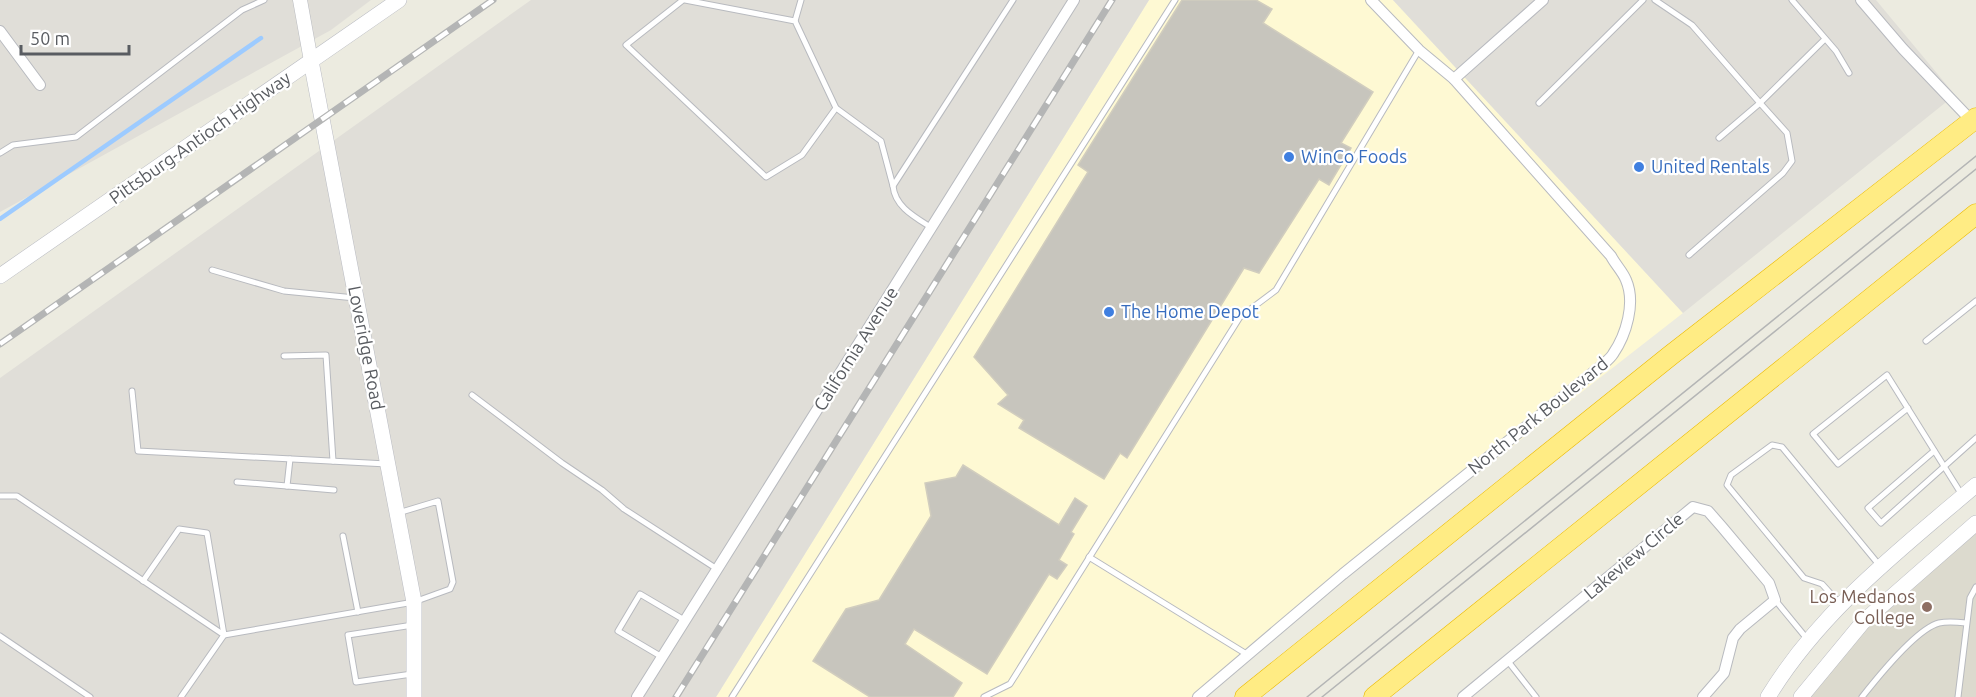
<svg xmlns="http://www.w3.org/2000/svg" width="1976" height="697" viewBox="0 0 1976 697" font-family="Ubuntu,sans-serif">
<rect width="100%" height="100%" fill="#ecebe0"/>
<polygon fill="#fef9d3" points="1149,0 1393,0 1683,313 1191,697 716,697"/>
<g fill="#e0ded8">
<polygon points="0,0 371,0 331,30 0,212"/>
<polygon points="531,0 1149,0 716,697 0,697 0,378"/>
<polygon points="1393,0 1876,0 1955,95 1683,313"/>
</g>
<polygon fill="#dcdace" points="1976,523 1976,697 1801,697 1833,657"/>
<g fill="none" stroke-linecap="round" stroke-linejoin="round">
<polyline stroke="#9dcbff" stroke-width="4.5" points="0,219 261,38"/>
</g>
<g fill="#c7c5bd" stroke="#d1cdbe" stroke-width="1.5">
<polygon points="1182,0 1256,0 1272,9 1263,23 1373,92 1341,143 1351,148 1329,185 1319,179 1259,273 1244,268 1127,458 1120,453 1104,479 1019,428 1024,420 998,404 1008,395 974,357 1088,172 1078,165"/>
<polygon points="963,465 1059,525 1075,498 1087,506 1071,532 1074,534 1059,560 1067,565 1057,579 1049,574 987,674 914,629 905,644 962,683 953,697 870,697 813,661 846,609 879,600 931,516 925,483 956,477"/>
</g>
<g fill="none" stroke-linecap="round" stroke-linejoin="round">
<defs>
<g id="service">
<polyline points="683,0 626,45 766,177 802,155 836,108"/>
<polyline points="685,0 795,21 836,108 881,141 893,186"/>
<polyline points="1655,0 1692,25 1760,103 1825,39"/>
<polyline points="1792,0 1836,51 1849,73"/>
<polyline points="795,21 801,0"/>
<polyline points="1539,103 1643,0"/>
<polyline points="0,153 13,145 76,137 242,10 264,0"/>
<path d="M932 228C915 217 895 207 893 186L1013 0"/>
<polyline points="1689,255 1783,173 1792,161 1787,133 1760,103 1719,138"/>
<polyline points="212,270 284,291 355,298"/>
<polyline points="1926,341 1976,301"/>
<polyline points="284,356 326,355 333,461"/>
<polyline points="132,391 138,451 387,464"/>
<polyline points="472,395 562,463 602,490 624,509 717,569"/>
<polyline points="1908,408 1838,464 1813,434 1887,375 1962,495"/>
<polyline points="1934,451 1868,508 1881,523 1976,438"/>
<polyline points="237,482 287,486 290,459"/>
<polyline points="287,486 334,490"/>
<polyline points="0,496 17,496 224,635 181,697"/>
<polyline points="343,536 358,612"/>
<polyline points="1089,557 1248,655"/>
<polyline points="143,581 179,529 207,533 224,635 414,602 450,589 453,582 438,501 398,513"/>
<polyline points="1776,601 1808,640"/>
<polyline points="1840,604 1822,584 1804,578 1727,485 1731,475 1772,445 1782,447 1880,566"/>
<polyline points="0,636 90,697"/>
<polyline points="662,657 618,631 640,594 686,621"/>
<polyline points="1507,660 1536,697"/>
<polyline points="412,674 356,682 348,635 413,625"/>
<polyline points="732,697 1175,0"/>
<polyline points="984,697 1010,684 1240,317 1276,290 1419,50"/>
<path d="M1862 697C1877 678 1916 629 1939 623 1948 621 1957 622 1966 623"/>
<polyline points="1958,697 1970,598 1976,587"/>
</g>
<g id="minor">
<polyline points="1861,0 1903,49 1966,115"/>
<polyline points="0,31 40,85"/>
<polyline points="1454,79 1543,0"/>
<polyline points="637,697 1074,0"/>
<path d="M1198 697 1343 574 1600 367C1604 363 1610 359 1613 354 1626 335 1636 303 1626 280 1623 272 1615 264 1611 256L1454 79 1419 50 1371 0"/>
<polyline points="1463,697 1693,507 1708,511 1722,527 1769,583 1775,600 1740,629 1733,638 1724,673 1703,697"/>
</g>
<polyline id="tertiary" points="300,0 311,61"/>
<g id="secondary">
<polyline points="311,61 414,602 414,697"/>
<polyline points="0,276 399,0"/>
<path d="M1768 697C1820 611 1901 549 1976 485"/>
<polyline points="1801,697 1863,622 1976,523"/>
</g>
<g id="motorway">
<polyline points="1245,697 1671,355 1976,118"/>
<polyline points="1374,697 1976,214"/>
</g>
</defs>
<use href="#service" stroke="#b8babf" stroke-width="7"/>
<use href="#minor" stroke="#b8babf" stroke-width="12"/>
<use href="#tertiary" stroke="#b8babf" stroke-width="15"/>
<use href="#secondary" stroke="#b9bbc2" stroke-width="16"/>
<use href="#motorway" stroke="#ecba00" stroke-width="21"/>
<use href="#service" stroke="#fff" stroke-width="5"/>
<use href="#minor" stroke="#fff" stroke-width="10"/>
<use href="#tertiary" stroke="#fff" stroke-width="14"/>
<use href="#secondary" stroke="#fff" stroke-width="15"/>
<use href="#motorway" stroke="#ffec84" stroke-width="20"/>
<g stroke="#b4b5b5" stroke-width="1.5">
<polyline points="1307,697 1976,156"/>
<polyline points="1322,697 1976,169"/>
</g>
<defs>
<g id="rail">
<polyline points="0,344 493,0"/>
<polyline points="676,697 1112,0"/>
</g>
</defs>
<use href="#rail" stroke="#b4b5b5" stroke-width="7"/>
<use href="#rail" stroke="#fff" stroke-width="4.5" stroke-dasharray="14" stroke-linecap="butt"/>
</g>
<g fill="#3f7fe0" stroke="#fff" stroke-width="2">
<circle cx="1289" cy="157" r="6"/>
<circle cx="1639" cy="167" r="6"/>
<circle cx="1109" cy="312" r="6"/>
</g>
<circle fill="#8d6e63" stroke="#fff" stroke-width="2" cx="1927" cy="607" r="6"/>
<g text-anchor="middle" stroke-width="4.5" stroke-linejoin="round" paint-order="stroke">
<g font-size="18" fill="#595c61" stroke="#fff">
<text transform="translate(200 138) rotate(-35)" y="6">Pittsburg-Antioch Highway</text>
<text transform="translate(366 348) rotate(79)" y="6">Loveridge Road</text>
<text transform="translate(856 349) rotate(-58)" y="6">California Avenue</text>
<text transform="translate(1538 416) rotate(-39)" y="6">North Park Boulevard</text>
<text transform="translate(1634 556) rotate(-40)" y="6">Lakeview Circle</text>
</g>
<g font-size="18" fill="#366cbe" stroke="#fff" text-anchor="start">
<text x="1301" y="163">WinCo Foods</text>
<text x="1651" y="173">United Rentals</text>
<text x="1121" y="318">The Home Depot</text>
</g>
<g font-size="18" fill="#785e54" stroke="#fff" text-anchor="end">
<text x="1915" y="603">Los Medanos<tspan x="1915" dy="21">College</tspan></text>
</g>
</g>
<path d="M21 45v9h108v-9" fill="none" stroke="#595c61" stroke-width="3"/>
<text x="30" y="45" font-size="18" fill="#595c61" stroke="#ffffff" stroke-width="4.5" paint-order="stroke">50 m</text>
</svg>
